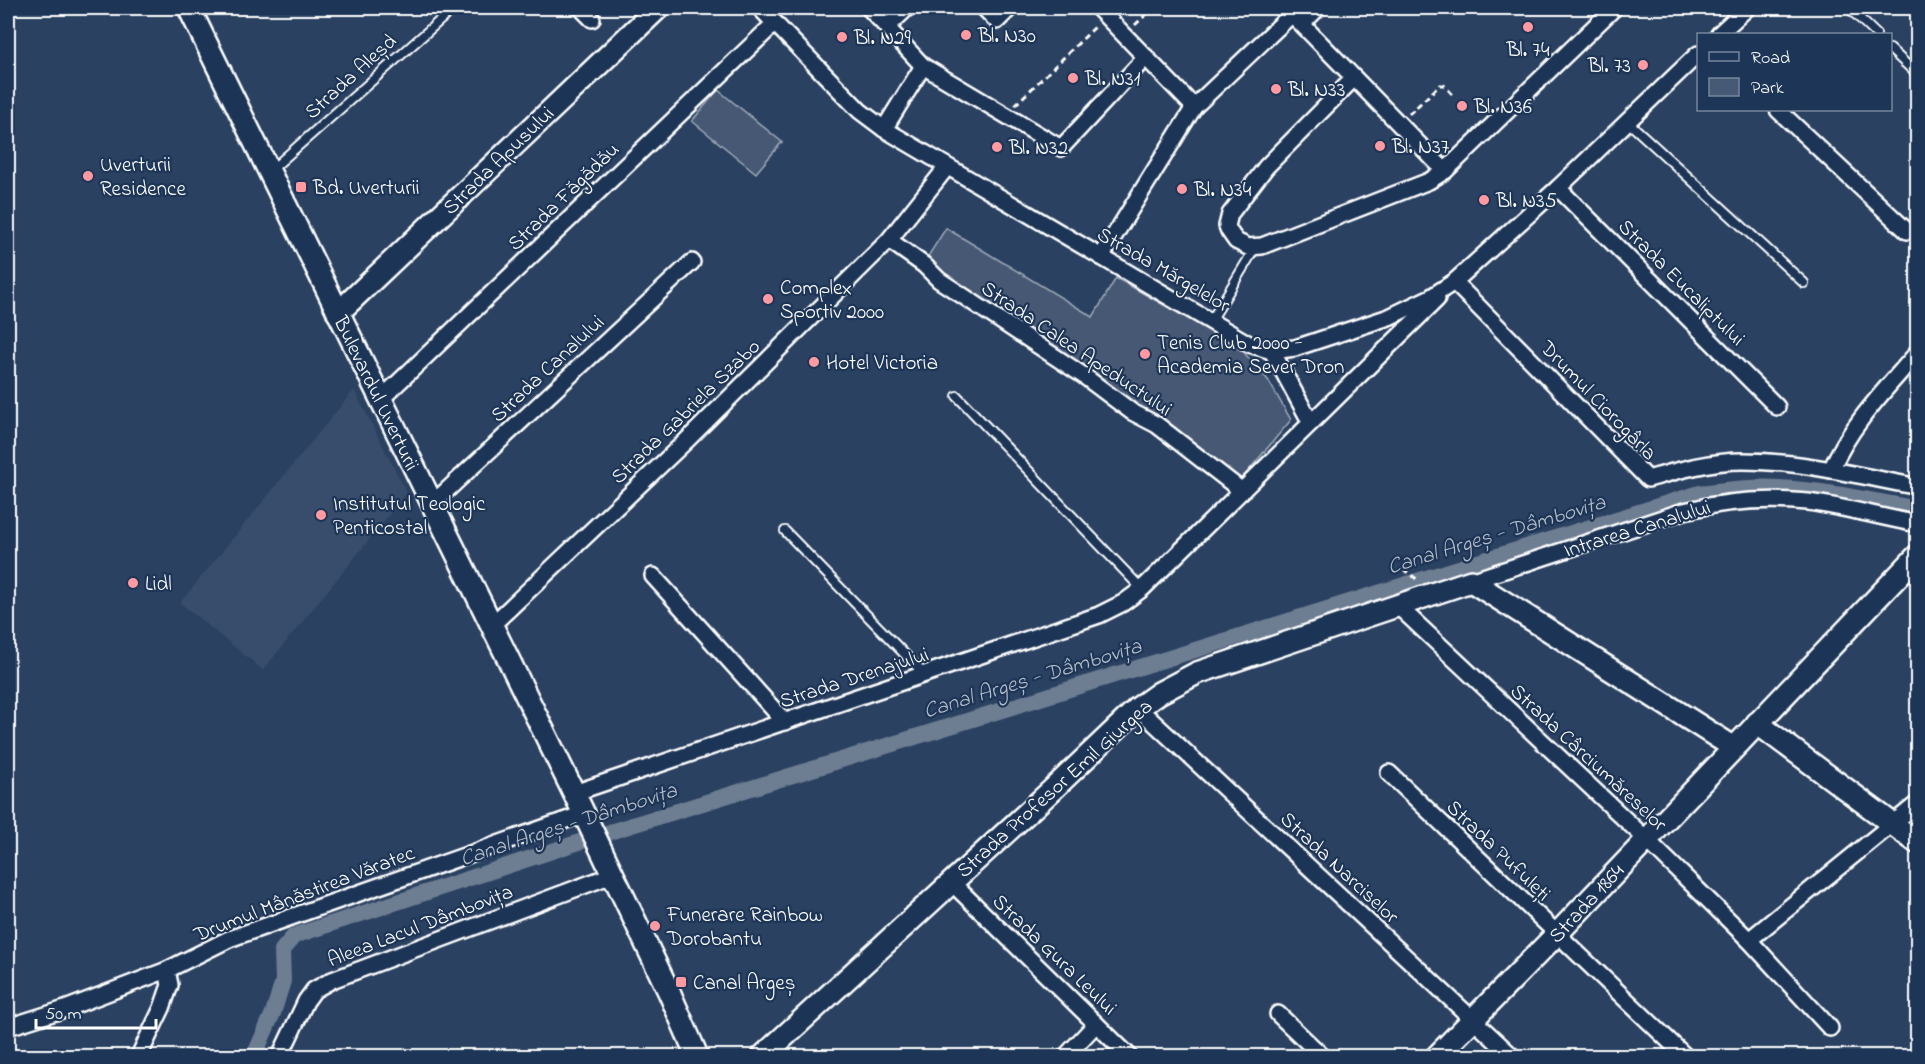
<svg xmlns="http://www.w3.org/2000/svg" width="1925" height="1064" viewBox="0 0 1925 1064" font-family="'Indie Flower',sans-serif">
<rect width="100%" height="100%" fill="#2a4161"/>
<filter id="ink" filterUnits="userSpaceOnUse"><feTurbulence type="fractalNoise" baseFrequency=".0167" numOctaves="2"/><feDisplacementMap in="SourceGraphic" scale="12" xChannelSelector="R" yChannelSelector="G"/><feConvolveMatrix kernelMatrix="1 2 1 2 8 2 1 2 1" color-interpolation-filters="sRGB"/></filter>
<g filter="url(#ink)">
<polygon fill="#394e6c" points="354,390 407,493 263,670 180,603"/>
<g fill="#465975" stroke="#a2acba" stroke-width="1.5">
<polygon points="718,90 782,142 756,173 692,121"/>
<polygon points="946,228 1093,317 1116,278 1240,348 1268,380 1291,420 1238,483 1078,361 1070,371 918,272"/>
</g>
<g fill="none" stroke-linecap="round" stroke-linejoin="round">
<path stroke="#6d7d92" stroke-width="16" d="M254 1056 273 1013 283 981 282 950 294 936 616 830 1700 493C1726 490 1753 486 1779 488 1826 490 1872 501 1918 509"/>
<defs>
<g id="lane">
<polyline points="1849,8 1876,34"/>
<polyline points="1890,49 1918,75"/>
<polyline points="1627,121 1804,283"/>
<polyline points="271,170 454,8"/>
<polyline points="1211,321 1255,248"/>
<polyline points="957,396 1142,589"/>
<polyline points="785,531 924,674"/>
</g>
<g id="street">
<polyline points="581,8 592,19"/>
<polyline points="760,8 860,111 884,129 1249,344 1272,351 1295,348 1389,317 1431,297 1454,282 1558,188 1698,54"/>
<polyline points="869,8 923,66 1061,148 1146,57"/>
<polyline points="984,8 997,21 1010,8"/>
<polyline points="1098,8 1194,107"/>
<polyline points="1286,8 1445,171"/>
<polyline points="1302,24 1318,8"/>
<polyline points="887,27 907,8"/>
<polyline points="1719,34 1747,8"/>
<polyline points="1354,78 1266,167 1230,214 1227,226 1229,231 1236,241 1248,247 1262,246 1429,181 1445,171 1614,8"/>
<polyline points="1778,110 1907,231"/>
<polyline points="884,129 923,66"/>
<polyline points="1558,188 1777,407"/>
<polyline points="889,240 924,265 939,280 1084,376 1132,412 1157,425 1242,491"/>
<polyline points="1101,257 1194,107 1292,14"/>
<path d="M1454 282 1648 479C1679 470 1711 461 1743 461 1801 461 1861 476 1918 487"/>
<polyline points="1272,351 1311,423"/>
<polyline points="380,400 775,23"/>
<path d="M1831 470C1850 425 1886 389 1918 352"/>
<polyline points="431,505 692,262"/>
<polyline points="653,576 785,722"/>
<path d="M1471 581 1684 511C1725 501 1766 498 1808 502 1845 507 1881 517 1918 524"/>
<polyline points="1398,606 1646,839 1749,940 1830,1028"/>
<polyline points="492,625 687,440 889,240 947,167"/>
<polyline points="1138,708 1512,1056"/>
<polyline points="1389,773 1685,1056"/>
<polyline points="574,793 1099,615 1123,603 1142,589 1437,299"/>
<polyline points="951,882 1129,1056"/>
<polyline points="1749,940 1918,803"/>
<polyline points="1278,1014 1322,1056"/>
<polyline points="8,1027 65,1009 167,970 229,939 583,814"/>
<polyline points="139,1056 162,1008 170,985 167,970"/>
<polyline points="280,1056 306,1001 314,990 332,980 612,875"/>
<polyline points="1066,1056 1096,1024"/>
</g>
<g id="secondary">
<polyline points="189,8 574,793 670,994 697,1056"/>
<polyline points="338,313 658,8"/>
<polyline points="1757,723 1918,843"/>
<polyline points="763,1056 1051,791 1138,708 1159,693 1197,673 1471,581 1733,747"/>
<polyline points="1437,1056 1557,934 1918,555"/>
</g>
</defs>
<use href="#lane" stroke="#fff" stroke-width="12"/>
<use href="#street" stroke="#fff" stroke-width="20"/>
<use href="#secondary" stroke="#fff" stroke-width="26"/>
<g stroke="#fff" stroke-width="3" stroke-dasharray="6 4.5" stroke-linecap="butt">
<polyline points="1135,25 1153,8"/>
<polyline points="1015,105 1096,26"/>
<polyline points="1409,114 1440,85 1444,85 1453,95"/>
<polyline points="1403,569 1418,580"/>
</g>
<use href="#lane" stroke="#1d3557" stroke-width="8"/>
<use href="#street" stroke="#1d3557" stroke-width="15"/>
<use href="#secondary" stroke="#1d3557" stroke-width="21"/>
</g>
</g>
<g fill="#ff9aa2" stroke="#1d3557" stroke-width="2">
<circle cx="1528" cy="27" r="6"/>
<circle cx="966" cy="35" r="6"/>
<circle cx="842" cy="37" r="6"/>
<circle cx="1643" cy="65" r="6"/>
<circle cx="1073" cy="78" r="6"/>
<circle cx="1276" cy="89" r="6"/>
<circle cx="1462" cy="106" r="6"/>
<circle cx="1380" cy="146" r="6"/>
<circle cx="997" cy="147" r="6"/>
<circle cx="88" cy="176" r="6"/>
<rect x="295" y="181" width="12" height="12" rx="3"/>
<circle cx="1182" cy="189" r="6"/>
<circle cx="1484" cy="200" r="6"/>
<circle cx="768" cy="299" r="6"/>
<circle cx="1145" cy="354" r="6"/>
<circle cx="814" cy="362" r="6"/>
<circle cx="321" cy="515" r="6"/>
<circle cx="133" cy="583" r="6"/>
<circle cx="655" cy="926" r="6"/>
<rect x="675" y="976" width="12" height="12" rx="3"/>
</g>
<g text-anchor="middle" stroke-width="4.5" stroke-linejoin="round" paint-order="stroke">
<g font-size="21" fill="#fff" stroke="#1d3557" text-anchor="start">
<text x="978" y="42">Bl. N30</text>
<text x="854" y="44">Bl. N29</text>
<text x="1528" y="56" text-anchor="middle">Bl. 74</text>
<text x="1631" y="72" text-anchor="end">Bl. 73</text>
<text x="1085" y="85">Bl. N31</text>
<text x="1288" y="96">Bl. N33</text>
<text x="1474" y="113">Bl. N36</text>
<text x="1392" y="153">Bl. N37</text>
<text x="1009" y="154">Bl. N32</text>
<text x="100" y="171">Uverturii<tspan x="100" dy="24">Residence</tspan></text>
<text x="313" y="194">Bd. Uverturii</text>
<text x="1194" y="196">Bl. N34</text>
<text x="1496" y="207">Bl. N35</text>
<text x="780" y="294">Complex<tspan x="780" dy="24">Sportiv 2000</tspan></text>
<text x="1157" y="349">Tenis Club 2000 -<tspan x="1157" dy="24">Academia Sever Dron</tspan></text>
<text x="826" y="369">Hotel Victoria</text>
<text x="333" y="510">Institutul Teologic<tspan x="333" dy="24">Penticostal</tspan></text>
<text x="145" y="590">Lidl</text>
<text x="667" y="921">Funerare Rainbow<tspan x="667" dy="24">Dorobantu</tspan></text>
<text x="693" y="989">Canal Argeș</text>
</g>
<g font-size="21" fill="#fff" stroke="#1d3557">
<text transform="translate(350 76) rotate(-42)" y="7">Strada Aleșd</text>
<text transform="translate(498 160) rotate(-44)" y="7">Strada Apusului</text>
<text transform="translate(563 196) rotate(-44)" y="7">Strada Făgădău</text>
<text transform="translate(1164 269) rotate(30)" y="7">Strada Mărgelelor</text>
<text transform="translate(1682 282) rotate(45)" y="7">Strada Eucaliptului</text>
<text transform="translate(1077 348) rotate(34)" y="7">Strada Calea Apeductului</text>
<text transform="translate(547 368) rotate(-43)" y="7">Strada Canalului</text>
<text transform="translate(377 393) rotate(64)" y="7">Bulevardul Uverturii</text>
<text transform="translate(1599 400) rotate(46)" y="7">Drumul Ciorogârla</text>
<text transform="translate(685 411) rotate(-44)" y="7">Strada Gabriela Szabo</text>
<text transform="translate(1637 528) rotate(-17)" y="7">Intrarea Canalului</text>
<text transform="translate(854 677) rotate(-18)" y="7">Strada Drenajului</text>
<text transform="translate(1589 757) rotate(43)" y="7">Strada Cârciumăreselor</text>
<text transform="translate(1054 788) rotate(-42)" y="7">Strada Profesor Emil Giurgea</text>
<text transform="translate(1499 850) rotate(44)" y="7">Strada Pufuleți</text>
<text transform="translate(1340 867) rotate(43)" y="7">Strada Narciselor</text>
<text transform="translate(304 893) rotate(-21)" y="7">Drumul Mânăstirea Văratec</text>
<text transform="translate(1586 903) rotate(-47)" y="7">Strada 1864</text>
<text transform="translate(420 925) rotate(-21)" y="7">Aleea Lacul Dâmbovița</text>
<text transform="translate(1055 954) rotate(44)" y="7">Strada Gura Leului</text>
</g>
<g font-size="22" font-style="italic" fill="#b6bec8" stroke="#1d3557">
<text transform="translate(1496 533) rotate(-17)" y="8">Canal Argeș - Dâmbovița</text>
<text transform="translate(1032 677) rotate(-17)" y="8">Canal Argeș - Dâmbovița</text>
<text transform="translate(568 823) rotate(-18)" y="8">Canal Argeș - Dâmbovița</text>
</g>
</g>
<rect width="1925" height="1064" fill="none" stroke="#1d3557" stroke-width="30"/>
<rect x="15" y="15" width="1895" height="1034" fill="none" stroke="#fff" stroke-width="2" filter="url(#ink)"/>
<rect x="1697" y="33" width="195" height="78" fill="#1d3557" stroke="#77869a" stroke-width="1.5"/>
<rect x="1709" y="52" width="30" height="9" fill="#1d3557" stroke="#77869a" stroke-width="1.5"/>
<text x="1751" y="63" font-size="18" fill="#ffffff">Road</text>
<rect x="1709" y="78" width="30" height="18" fill="#465975" stroke="#77869a" stroke-width="1.5"/>
<text x="1751" y="93" font-size="18" fill="#ffffff">Park</text>
<path d="M36 1019v9h120v-9" fill="none" stroke="#ffffff" stroke-width="3"/>
<text x="45" y="1019" font-size="18" fill="#ffffff" stroke="#1d3557" stroke-width="4.5" paint-order="stroke">50 m</text>
</svg>
